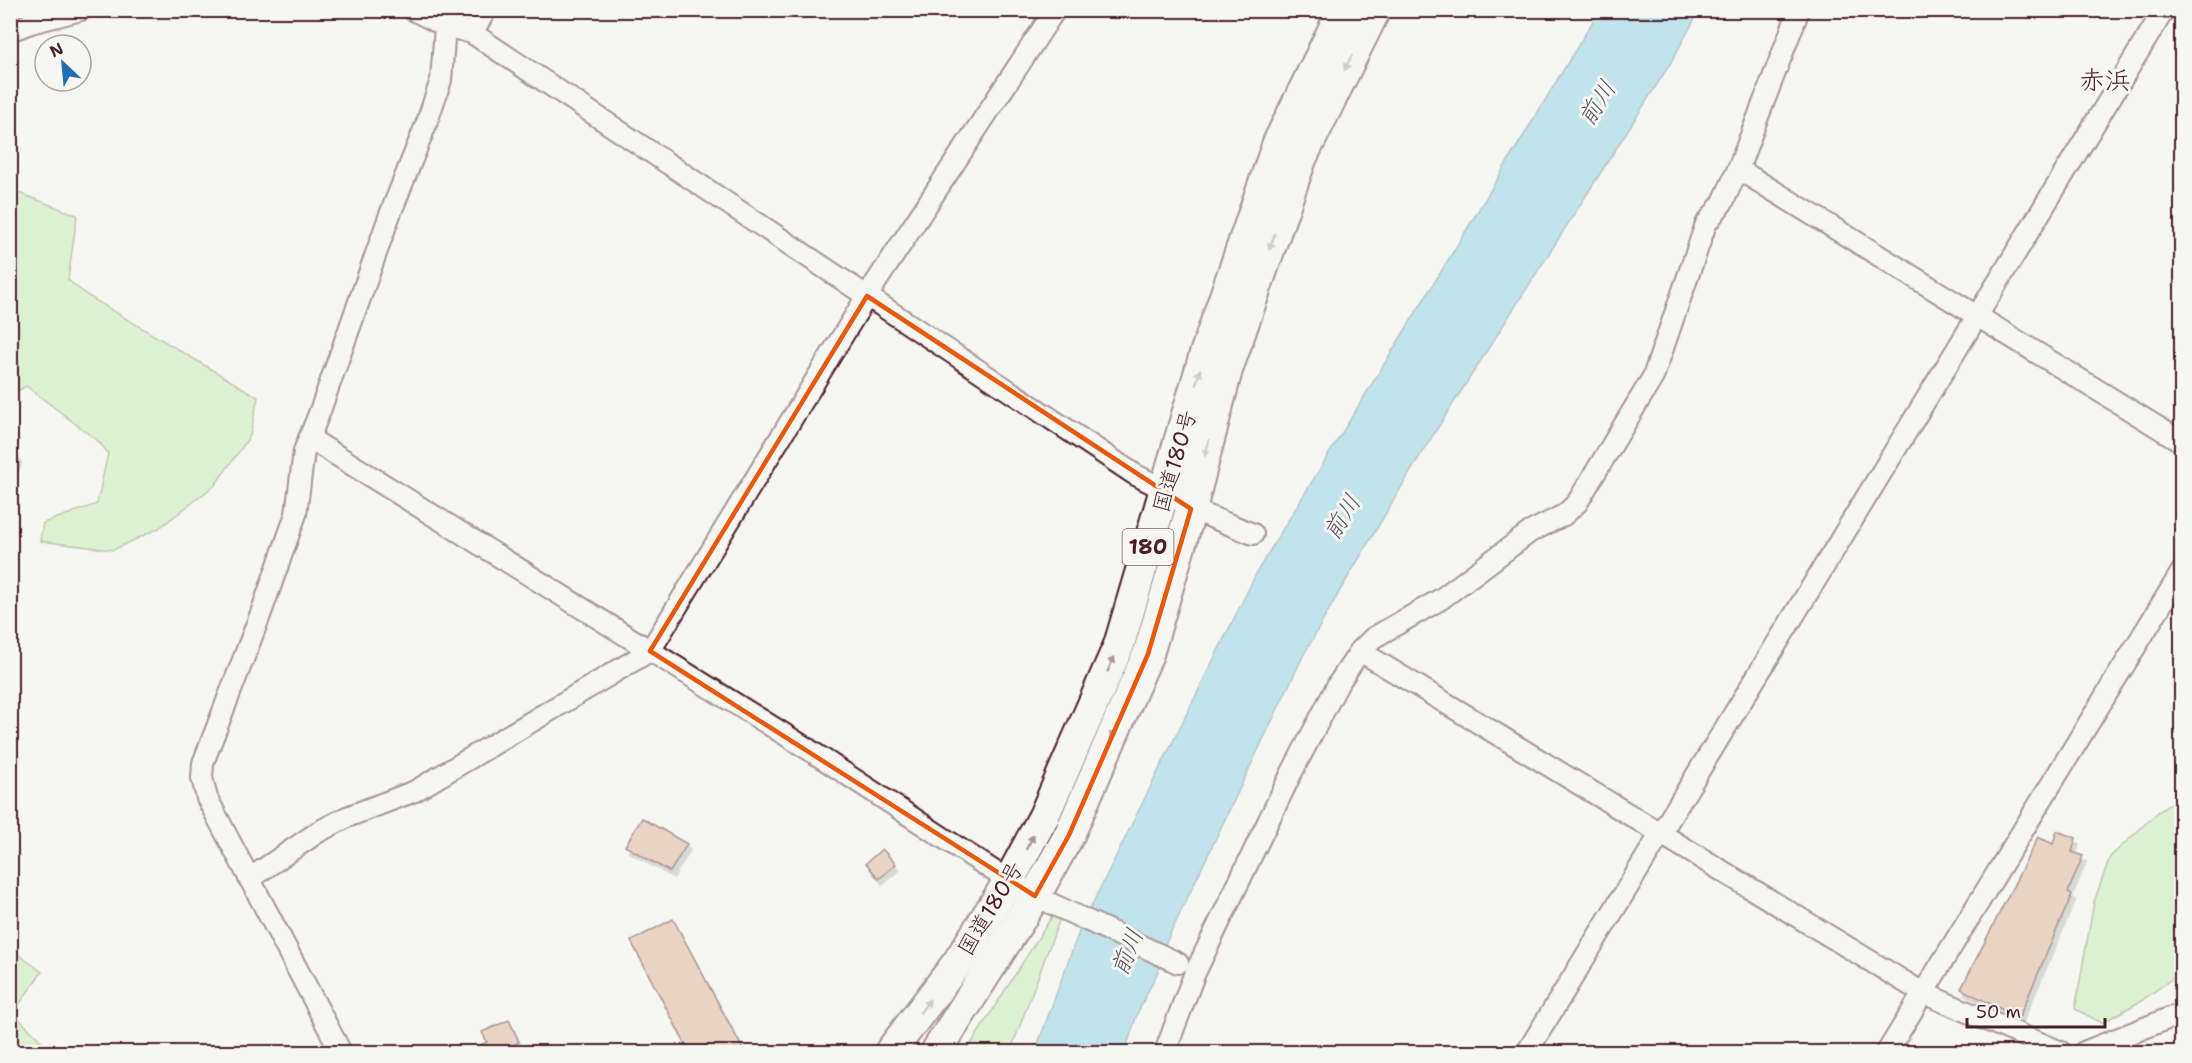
<svg xmlns="http://www.w3.org/2000/svg" width="2192" height="1063" viewBox="0 0 2192 1063" font-family="'Shantell Sans','Klee One',sans-serif">
<defs>
<filter id="shadow"><feDropShadow dx="3.5" dy="6" stdDeviation="0" flood-color="#0004"/></filter>
</defs>
<rect width="100%" height="100%" fill="#f6f6f2"/>
<filter id="ink" filterUnits="userSpaceOnUse"><feTurbulence type="fractalNoise" baseFrequency=".0167" numOctaves="2"/><feDisplacementMap in="SourceGraphic" scale="12" xChannelSelector="R" yChannelSelector="G"/><feConvolveMatrix kernelMatrix="1 2 1 2 8 2 1 2 1" color-interpolation-filters="sRGB"/></filter>
<g filter="url(#ink)">
<g fill="#bdecaa" stroke="#84866a" stroke-width="1.5">
<polygon points="11,190 77,215 68,280 88,296 258,397 250,436 215,485 159,528 113,550 40,541 43,523 97,504 108,453 98,441 26,386 11,395"/>
<polygon points="11,441 21,464 11,492 10,441"/>
<polygon points="2181,797 2181,972 2141,1001 2102,1023 2075,1009 2094,902 2110,857 2158,812"/>
<polygon points="1056,910 1060,918 1010,1052 966,1052"/>
<polygon points="11,949 42,972 13,1013 52,1052 11,1052"/>
</g>
<polygon fill="#80cce0" stroke="#6a8798" stroke-width="1.5" points="1599,11 1699,11 1670,64 1421,454 1338,594 1303,656 1162,951 1163,961 1137,1014 1125,1052 1035,1052 1080,929 1259,568 1461,239"/>
<g fill="#dbae8c" stroke="#4a1f2b" stroke-width="1.5" filter="url(#shadow)">
<polygon points="642,818 687,844 670,872 625,846"/>
<polygon points="2057,831 2076,838 2072,852 2083,856 2068,892 2072,894 2019,1018 1961,989 2038,837 2053,844"/>
<polygon points="882,849 896,864 879,879 866,863"/>
<polygon points="673,919 745,1053 690,1053 631,941"/>
<polygon points="509,1020 519,1042 497,1053 462,1053 487,1042 482,1032"/>
</g>
<g fill="none" stroke-linecap="round" stroke-linejoin="round">
<defs>
<g id="minor">
<polyline points="413,10 445,26 472,33 1134,474 1165,490 1191,509 1253,534"/>
<polyline points="10,31 31,23 81,10"/>
<polyline points="472,33 486,10"/>
<polyline points="1738,169 2182,442"/>
<polyline points="309,438 808,749 1009,881 1035,896 1178,963"/>
<polyline points="1360,651 1923,993 2061,1052"/>
<polyline points="249,879 318,832 347,817 415,791 650,651 867,296 1055,10"/>
<polyline points="341,1052 207,798 202,778 203,763 261,613 296,514 304,451 320,411 389,217 427,122 441,80 445,26 443,10"/>
<polyline points="1165,1052 1194,975 1291,774 1338,684 1360,651 1373,638 1441,599 1530,532 1564,515 1577,503 1653,377 1706,224 1723,202 1738,169 1799,10"/>
<path d="M1527 1052C1741 707 1951 357 2164 10"/>
<polyline points="1887,1052 2182,571"/>
<polyline points="2084,1052 2182,1013"/>
</g>
<g id="highway">
<polyline points="890,1052 958,962 1009,881 1044,816 1119,645 1205,354 1278,143 1343,10"/>
<polyline points="936,1052 1035,896 1069,835 1148,654 1191,509 1227,370 1301,159 1375,10"/>
</g>
</defs>
<use href="#minor" stroke="#4a1f2b" stroke-width="24"/>
<use href="#highway" stroke="#4a1f2b" stroke-width="34"/>
<use href="#minor" stroke="#f6f6f2" stroke-width="20"/>
<use href="#highway" stroke="#f6f6f2" stroke-width="30"/>
</g>
<defs><path id="oneway-solid" d="M-6-.8H1V-3.2L6.5 0L1 3.2V.8H-6Z" transform="scale(1.5)"/></defs>
<g fill="#a99598">
<use href="#oneway-solid" transform="translate(1348 63) rotate(116)"/>
<use href="#oneway-solid" transform="translate(1272 242) rotate(109)"/>
<use href="#oneway-solid" transform="translate(1198 377) rotate(-74)"/>
<use href="#oneway-solid" transform="translate(1207 448) rotate(105)"/>
<use href="#oneway-solid" transform="translate(1111 664) rotate(-66)"/>
<use href="#oneway-solid" transform="translate(1114 732) rotate(114)"/>
<use href="#oneway-solid" transform="translate(1030 842) rotate(-62)"/>
<use href="#oneway-solid" transform="translate(925 1006) rotate(-53)"/>
</g>
</g>
<path d="M0 0H2192V1063H0ZM867 296 1191 509 1148 654 1069 835 1035 896 650 651Z" fill="#f6f6f2" fill-opacity=".55" fill-rule="evenodd"/>
<path fill="none" stroke="#e8590c" stroke-width="4.5" stroke-linejoin="round" d="M867 296 1191 509 1148 654 1069 835 1035 896 650 651Z"/>
<g text-anchor="middle" stroke-width="6" stroke-linejoin="round" paint-order="stroke">
<rect fill="#f6f6f2" stroke="#7e6067" stroke-width="1.5" x="1122.5" y="529" width="51" height="36" rx="4.5"/>
<g font-size="21" font-weight="bold" fill="#4a1f2b">
<text x="1148" y="554">180</text>
</g>
<g font-size="22" fill="#4a1f2b" stroke="#f6f6f2">
<text transform="translate(1174 461) rotate(-74)" y="8">国道180号</text>
<text transform="translate(990 908) rotate(-59)" y="8">国道180号</text>
</g>
<g font-size="24" font-style="italic" fill="#5a5361" stroke="#f6f6f2">
<text transform="translate(1597 103) rotate(-58)" y="8">前川</text>
<text transform="translate(1342 517) rotate(-58)" y="8">前川</text>
<text transform="translate(1127 952) rotate(-68)" y="8">前川</text>
</g>
<g font-size="26" fill="#4a1f2b" stroke="#f6f6f2">
<text x="2105" y="89">赤浜</text>
</g>
</g>
<rect width="2192" height="1063" fill="none" stroke="#f6f6f2" stroke-width="36"/>
<rect x="18" y="18" width="2156" height="1027" fill="none" stroke="#4a1f2b" stroke-width="2" filter="url(#ink)"/>
<g transform="translate(63 63) rotate(334)"><circle r="28" fill="#f6f6f2" stroke="#b1a0a2" stroke-width="1.5"/>
<path d="M0-4.5L10 22L0 15L-10 22Z" fill="#1f6fb2"/>
<text y="-9" font-size="16" font-weight="bold" text-anchor="middle" fill="#4a1f2b">N</text>
</g>
<path d="M1967 1018v9h138v-9" fill="none" stroke="#4a1f2b" stroke-width="3"/>
<text x="1976" y="1018" font-size="18" fill="#4a1f2b" stroke="#f6f6f2" stroke-width="4.5" paint-order="stroke">50 m</text>
</svg>
